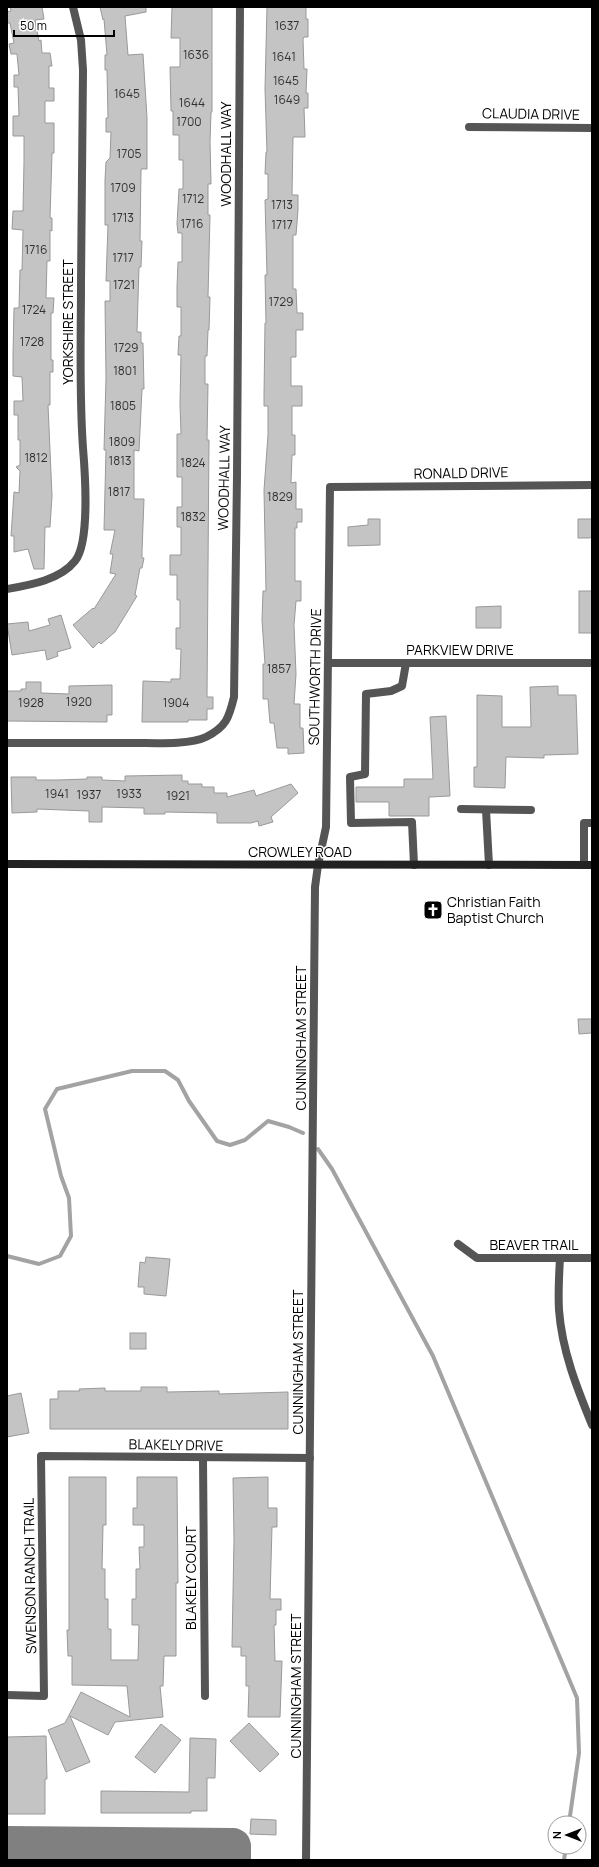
<svg xmlns="http://www.w3.org/2000/svg" width="599" height="1867" viewBox="0 0 599 1867" font-family="Manrope,sans-serif">
<rect width="100%" height="100%" fill="#fff"/>
<g fill="none" stroke-linecap="round" stroke-linejoin="round">
<g stroke="#a3a3a3" stroke-width="4">
<polyline points="318,1149 332,1169 433,1356 577,1698 579,1753 569,1823"/>
<polyline points="7,1256 39,1264 60,1256 71,1236 69,1198 61,1176 45,1109 57,1089 132,1071 165,1071 178,1080 189,1101 217,1141 230,1145 245,1140 268,1121 289,1127 303,1133"/>
<polyline points="564,1860 566,1847"/>
</g>
<polyline stroke="#808080" stroke-width="36" points="7,1844 233,1846 233,1860"/>
</g>
<g fill="#c4c4c4" stroke="#999">
<polygon points="10,7 42,7 44,19 35,20 39,41 41,40 42,53 50,53 52,66 49,66 49,88 54,88 54,101 45,101 45,123 54,123 54,153 52,153 50,218 52,218 52,231 50,230 50,261 47,261 46,298 54,298 53,313 51,313 51,360 53,360 53,372 50,372 50,405 48,405 52,496 50,527 45,527 44,569 34,569 28,549 14,552 14,536 11,536 14,492 19,493 20,471 16,467 20,465 20,440 18,440 18,415 14,415 14,401 23,401 22,377 13,376 13,355 14,308 19,308 20,270 22,270 23,230 12,229 13,211 23,211 24,162 24,136 13,136 13,116 19,116 18,87 14,87 14,75 19,75 17,54 11,54 9,44 14,43 10,23 7,23 7,12 11,11"/>
<polygon points="100,7 146,7 146,12 125,16 128,55 143,54 147,118 147,169 141,169 140,241 142,241 141,267 139,267 137,332 141,332 141,343 143,343 144,389 142,389 139,451 134,450 134,499 144,499 142,552 142,558 144,558 142,568 140,568 135,595 137,596 115,632 101,644 99,642 93,648 73,625 93,608 94,609 116,574 110,573 113,554 110,554 115,530 104,530 106,450 104,450 106,378 105,301 110,301 110,281 106,281 108,225 105,225 105,180 106,162 110,158 111,132 106,132 106,118 108,118 107,70 105,70 105,55 107,55 104,19 103,20"/>
<polygon points="172,7 212,7 212,112 211,112 210,142 211,184 208,184 208,215 210,215 208,297 210,297 209,330 208,330 207,356 205,356 205,384 208,384 207,440 209,440 207,697 213,697 213,709 207,709 207,720 188,720 188,722 142,722 143,681 171,682 171,679 180,679 181,649 176,649 176,628 180,628 180,600 177,600 177,575 170,575 170,555 181,555 181,527 177,527 177,507 182,507 182,477 177,477 177,434 181,434 180,404 181,355 178,355 179,336 181,336 181,307 177,307 177,287 178,262 182,262 182,233 178,233 177,224 179,189 183,189 183,160 179,160 179,135 173,135 173,111 171,111 170,67 180,67 180,38 171,38"/>
<polygon points="267,7 306,7 306,19 308,19 308,37 304,37 303,39 304,69 307,69 306,93 308,93 308,108 304,108 305,137 293,137 292,195 298,195 298,210 296,235 293,235 293,289 296,289 297,313 303,313 303,330 296,330 296,357 291,357 291,386 302,386 302,406 292,406 292,435 295,435 295,455 292,455 291,483 296,482 296,509 302,509 302,522 297,522 297,528 295,528 295,581 301,581 301,601 296,601 294,625 296,674 294,704 300,704 300,728 303,728 304,753 288,754 288,748 277,748 274,723 270,723 268,699 263,699 263,664 265,664 262,620 263,591 266,591 264,490 268,435 268,406 264,406 264,396 265,323 266,323 265,275 267,275 265,200 268,199 268,174 265,174 266,152 267,152 265,89"/>
<polygon points="368,519 380,519 380,545 348,546 348,527 368,525"/>
<polygon points="578,519 592,519 592,536 590,538 578,538"/>
<rect x="579" y="591" width="13" height="42"/>
<polygon points="501,606 501,628 476,628 476,607"/>
<polygon points="61,615 71,648 57,652 58,656 47,660 45,650 12,655 7,624 28,622 29,631 50,625 48,619"/>
<polygon points="26,682 41,682 41,693 69,694 69,686 112,685 112,715 107,715 107,722 7,721 7,691 21,691 21,689 26,689"/>
<polygon points="558,686 558,695 576,695 578,754 544,755 544,758 506,757 505,788 474,787 474,767 477,767 477,695 502,696 502,727 531,727 530,687"/>
<polygon points="446,716 450,796 429,797 429,816 389,816 389,802 356,802 356,787 404,787 404,779 433,779 430,717"/>
<polygon points="182,775 182,781 188,781 188,784 202,784 202,787 214,787 214,793 227,793 227,797 254,790 256,796 291,784 298,793 271,817 273,822 259,826 258,821 251,823 217,823 217,813 165,812 165,814 144,814 144,808 102,807 102,822 89,822 89,811 37,809 37,812 12,813 11,777 36,777 36,780 58,780 87,779 87,777 102,777 102,780 125,781 125,776"/>
<polygon points="578,1019 592,1019 592,1033 579,1034"/>
<polygon points="146,1257 170,1259 166,1296 144,1294 144,1287 138,1287 140,1262 145,1263"/>
<rect x="130" y="1333" width="16" height="16"/>
<polygon points="141,1387 167,1387 167,1392 219,1391 219,1394 288,1392 288,1429 50,1429 50,1399 58,1399 58,1391 80,1391 79,1389 105,1388 105,1391 141,1391"/>
<polygon points="21,1393 29,1433 7,1437 7,1396"/>
<polygon points="69,1477 106,1477 106,1525 103,1525 102,1569 105,1569 105,1599 108,1599 108,1629 111,1629 111,1660 138,1660 139,1625 132,1625 132,1599 136,1599 136,1569 140,1569 139,1547 144,1547 144,1525 133,1525 133,1508 137,1508 137,1477 177,1477 178,1583 176,1583 176,1656 164,1656 163,1686 160,1686 163,1717 115,1722 108,1735 70,1716 90,1762 66,1772 48,1730 65,1723 81,1692 130,1717 127,1686 72,1685 72,1656 68,1656 67,1630 69,1630"/>
<polygon points="268,1477 268,1508 277,1508 277,1527 272,1527 270,1599 281,1599 281,1610 276,1610 276,1625 274,1625 275,1661 282,1661 280,1717 248,1717 249,1686 246,1686 246,1656 241,1656 241,1647 232,1647 234,1539 233,1478"/>
<polygon points="249,1723 279,1754 260,1772 230,1741"/>
<polygon points="161,1724 181,1740 155,1773 135,1757"/>
<polygon points="46,1736 47,1779 45,1779 45,1814 7,1814 7,1737"/>
<polygon points="190,1738 216,1739 215,1778 207,1778 207,1811 191,1811 191,1813 101,1813 101,1791 189,1792"/>
<polygon points="251,1819 276,1820 276,1835 250,1834"/>
</g>
<g fill="none" stroke-linecap="round" stroke-linejoin="round">
<g stroke="#555" stroke-width="8">
<polyline points="406,663 402,686 391,691 366,694 365,774 350,777 351,823 412,822 414,865"/>
<polyline points="461,809 531,810"/>
<polyline points="486,810 489,865"/>
<polyline points="584,865 584,823 592,823"/>
</g>
<g stroke="#555" stroke-width="8">
<polyline points="469,127 592,128"/>
<path d="M7 589C30 585 60 580 75 561 90 543 85 472 83 448 79 393 81 337 81 282 82 211 82 140 83 70L81 40 73 7"/>
<polyline points="328,663 592,663"/>
<path d="M7 743C50 743 93 743 136 743 153 743 190 745 206 737 226 727 229 718 234 697L237 476 240 7"/>
<polyline points="458,1244 477,1258 592,1258"/>
<path d="M560 1258C559 1275 558 1293 559 1310 562 1351 577 1388 592 1425"/>
<polyline points="203,1459 205,1696"/>
<polyline points="7,1695 44,1696 41,1456 310,1458"/>
<polyline points="306,1860 315,887 318,865 326,827 330,487 592,485"/>
</g>
<polyline stroke="#222" stroke-width="8" points="7,864 592,865"/>
</g>
<defs>
<symbol id="church-square" viewBox="-11 -11 22 22"><rect x="-9" y="-9" width="18" height="18" rx="4" fill="#000" stroke="#fff"/><path d="M-1.2-6h2.4v3.5h3.3v2.4h-3.3V6h-2.4V-.1h-3.3v-2.4h3.3Z" fill="#fff"/></symbol>
</defs>
<g fill-rule="evenodd">
<use href="#church-square" x="422" y="899" width="22" height="22"/>
</g>
<g text-anchor="middle" stroke-width="3" stroke-linejoin="round" paint-order="stroke">
<g font-size="12" fill="#313131">
<text x="287" y="30">1637</text>
<text x="196" y="59">1636</text>
<text x="284" y="61">1641</text>
<text x="286" y="85">1645</text>
<text x="127" y="98">1645</text>
<text x="287" y="104">1649</text>
<text x="192" y="107">1644</text>
<text x="189" y="126">1700</text>
<text x="129" y="158">1705</text>
<text x="123" y="192">1709</text>
<text x="193" y="203">1712</text>
<text x="282" y="209">1713</text>
<text x="123" y="222">1713</text>
<text x="192" y="228">1716</text>
<text x="282" y="229">1717</text>
<text x="36" y="254">1716</text>
<text x="123" y="262">1717</text>
<text x="124" y="289">1721</text>
<text x="281" y="306">1729</text>
<text x="34" y="314">1724</text>
<text x="32" y="346">1728</text>
<text x="126" y="352">1729</text>
<text x="125" y="375">1801</text>
<text x="123" y="410">1805</text>
<text x="122" y="446">1809</text>
<text x="36" y="462">1812</text>
<text x="120" y="465">1813</text>
<text x="193" y="467">1824</text>
<text x="119" y="496">1817</text>
<text x="280" y="501">1829</text>
<text x="193" y="521">1832</text>
<text x="279" y="673">1857</text>
<text x="79" y="706">1920</text>
<text x="31" y="707">1928</text>
<text x="176" y="707">1904</text>
<text x="57" y="798">1941</text>
<text x="129" y="798">1933</text>
<text x="89" y="799">1937</text>
<text x="178" y="800">1921</text>
</g>
<g font-size="14" fill="#000" stroke="#fff">
<text transform="translate(531 114) rotate(1)" y="5">CLAUDIA DRIVE</text>
<text transform="translate(226 154) rotate(-90)" y="5">WOODHALL WAY</text>
<text transform="translate(68 322) rotate(-90)" y="5">YORKSHIRE STREET</text>
<text transform="translate(461 473) rotate(-1)" y="5">RONALD DRIVE</text>
<text transform="translate(224 478) rotate(-89)" y="5">WOODHALL WAY</text>
<text x="460" y="655">PARKVIEW DRIVE</text>
<text transform="translate(315 677) rotate(-89)" y="5">SOUTHWORTH DRIVE</text>
<text x="300" y="857">CROWLEY ROAD</text>
<text transform="translate(301 1038) rotate(-90)" y="5">CUNNINGHAM STREET</text>
<text x="534" y="1250">BEAVER TRAIL</text>
<text transform="translate(298 1362) rotate(-90)" y="5">CUNNINGHAM STREET</text>
<text transform="translate(176 1445) rotate(1)" y="5">BLAKELY DRIVE</text>
<text transform="translate(30 1576) rotate(-91)" y="5">SWENSON RANCH TRAIL</text>
<text transform="translate(191 1578) rotate(-90)" y="5">BLAKELY COURT</text>
<text transform="translate(296 1686) rotate(-90)" y="5">CUNNINGHAM STREET</text>
</g>
<g font-size="14" fill="#000" stroke="#fff" text-anchor="start">
<text x="447" y="907">Christian Faith<tspan x="447" dy="16">Baptist Church</tspan></text>
</g>
</g>
<rect width="599" height="1867" fill="none" stroke="#000000" stroke-width="16"/>
<g transform="translate(567 1835) rotate(270)"><circle r="19" fill="#ffffff" stroke="#999999"/>
<path d="M0-3L7 15L0 10L-7 15Z" fill="#000000"/>
<text y="-6" font-size="11" font-weight="bold" text-anchor="middle" fill="#000000">N</text>
</g>
<path d="M14 30v6h100v-6" fill="none" stroke="#000000" stroke-width="2"/>
<text x="20" y="30" font-size="12" fill="#000000" stroke="#ffffff" stroke-width="3" paint-order="stroke">50 m</text>
</svg>
